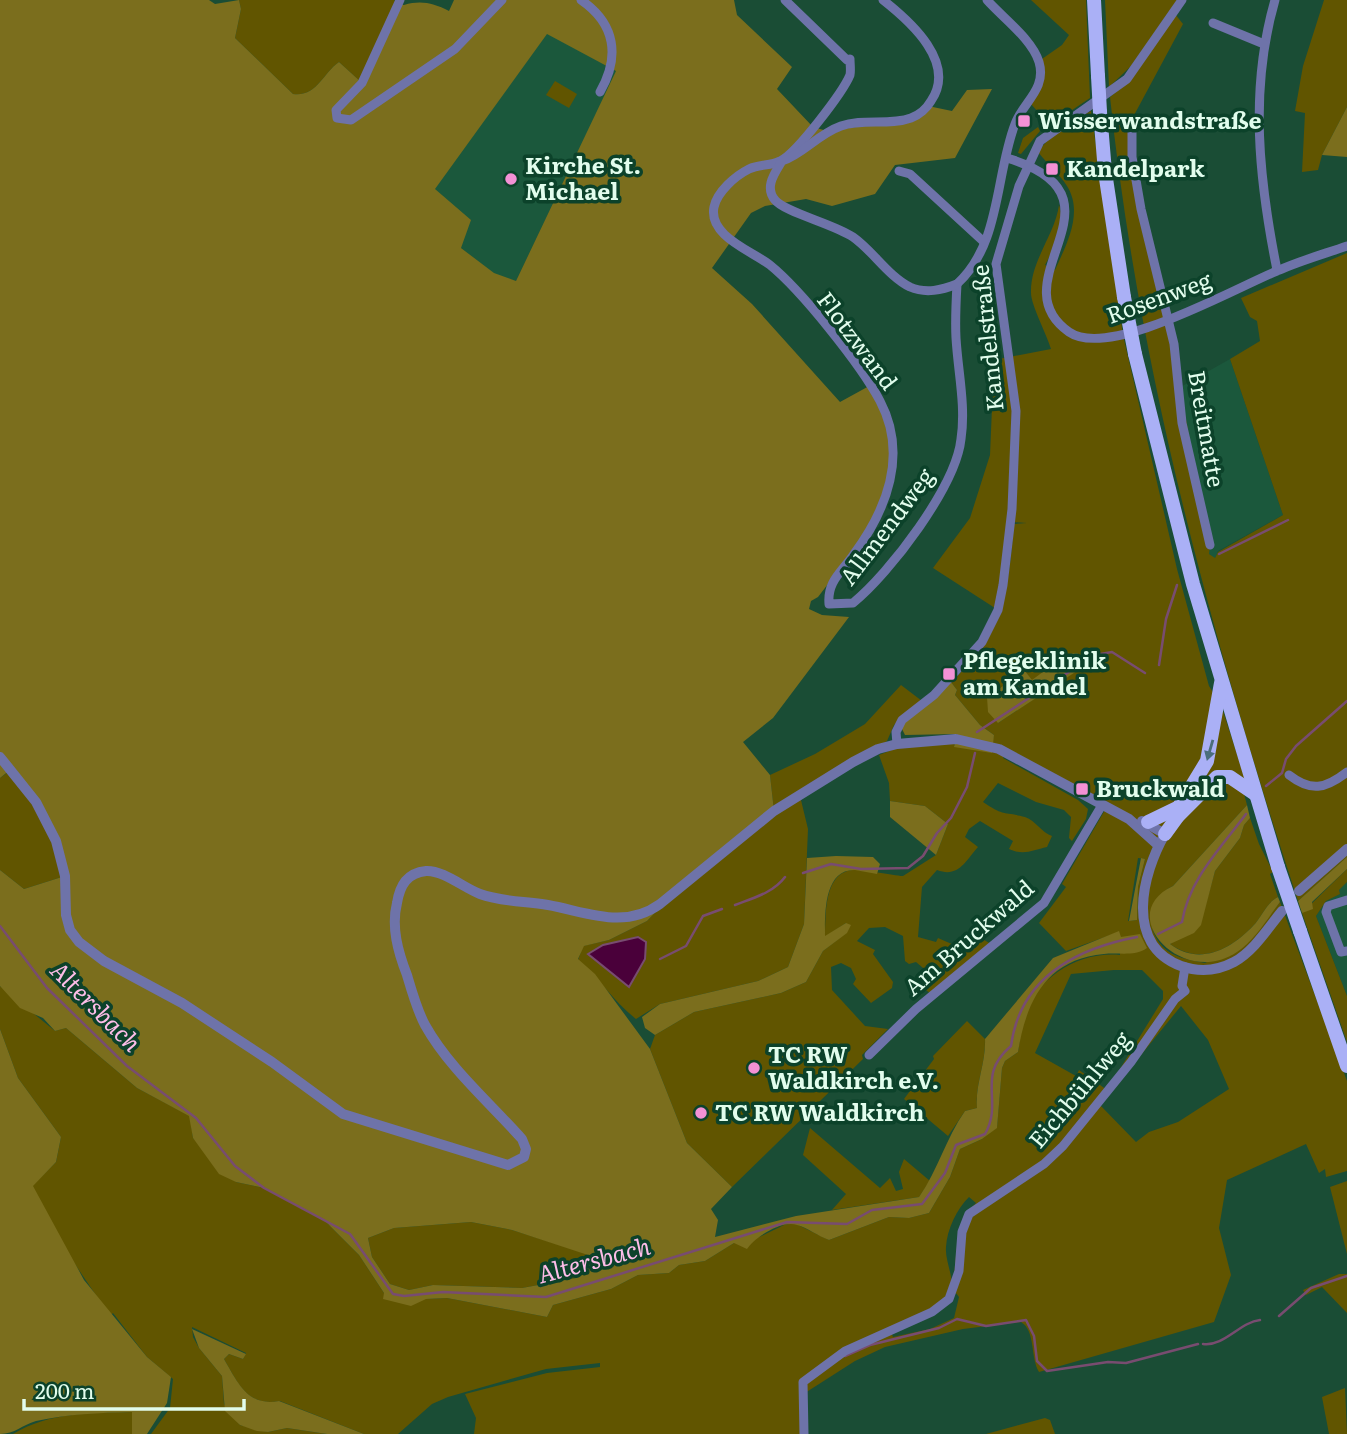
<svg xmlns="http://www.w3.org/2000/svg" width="1347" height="1434" viewBox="0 0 1347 1434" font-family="Literata,serif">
<rect width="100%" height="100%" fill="#1a4d35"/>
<g fill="#1b583c">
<polygon points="547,33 617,71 516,281 494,274 461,248 434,189"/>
<polygon points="1230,359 1283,515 1218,551 1215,559 1209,554 1177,389"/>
<polygon points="1347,882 1347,996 1316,916 1326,901 1340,894 1338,890"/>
</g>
<g fill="#615500" fill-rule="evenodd">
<path d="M239 0H394L398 4 362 83 339 62C322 74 317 97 293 94L235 38 241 9Z"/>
<polygon points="1031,0 1086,0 1090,98 1050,125 1030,103 1036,93 1039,61 1062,45 1069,35"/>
<polygon points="1105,0 1177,0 1131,66 1109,87"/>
<polygon points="1324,0 1347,0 1347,107 1322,155 1318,170 1302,172 1305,113 1295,111 1303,66"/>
<path d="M1175 14 1183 24 1132 119V157L1162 294 1210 545 1209 554 1215 558 1218 552 1283 515 1230 359 1260 341 1257 321 1250 317 1241 298 1347 253V857L1298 901C1212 639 1139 372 1110 97L1121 88Z"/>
<polygon points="555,81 577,94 569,108 546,95"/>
<path d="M1091 111 1123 335 1177 569 1209 686 1221 705 1245 779H1240L1247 805 1173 886C1148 898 1144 927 1163 947 1174 958 1190 960 1205 963L1253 937 1280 902 1347 1081V1171L1326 1177 1325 1169 1319 1173 1306 1144 1227 1180 1219 1228 1231 1275 1214 1322 1039 1372C1030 1357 1036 1331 1021 1322L963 1329 885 1347 855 1361 805 1393V1434H474L476 1418 465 1394 547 1373 600 1367V1363L546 1369 448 1397 432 1404 398 1434H364L280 1401C247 1407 238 1383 224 1359L229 1354 243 1359 246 1353 192 1327 193 1337 199 1348 222 1376 224 1404 240 1425 268 1432 287 1428 327 1434H151L170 1408 173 1379 147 1357 113 1313 110 1316 60 1242 32 1186 56 1162 61 1137 18 1078 0 1029V986L55 1031 66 1028 137 1088 190 1116 193 1138 236 1182 264 1188 326 1222 359 1255 384 1293 426 1299 447 1298 547 1317 553 1305 611 1289 638 1275 669 1273 679 1265 705 1261 734 1243 753 1240 784 1225 794 1223 829 1240 889 1217 909 1218 929 1213 950 1177 960 1149 982 1139 997 1127 1002 1068 1005 1061 1018 1052C1020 1042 1020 1030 1023 1019 1035 978 1079 951 1120 955L1119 932 1066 951 1039 923 1066 887 1062 884 1109 803 1008 749 1003 758 1078 800 1088 809 1086 819 1072 841 1069 838 1071 817 1064 810 1036 802 998 783 983 802C1005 817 1003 811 1025 817 1036 821 1041 832 1052 836L1047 847C1033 850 1024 856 1009 849L1013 841 980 821 969 829 965 837 978 847C965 862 958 878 937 870L922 887 918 937 936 942 938 938 954 945 952 950 958 953 965 950 974 934 991 944 931 994 926 990 929 973 916 962 909 964 905 961 903 936 885 927 869 928 857 941 875 950 873 954 893 982 892 988 871 1003 853 984 856 979 851 968 841 963 831 967 832 990 865 1026 888 1029 862 1055 863 1059 732 1187 687 1143 650 1049 655 1035 694 1012 781 993 806 982 823 951 846 933V923L825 937C826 917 823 872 853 870 863 869 891 875 903 876L936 855 948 824 925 806 890 801 889 783 879 755 902 746 955 742 954 746H991L994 735 980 725 955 695 957 690 951 682C1004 633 1008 593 1014 524L1027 523 1011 522 998 610 933 568 970 518 990 455 994 360 1051 349C1047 335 1031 305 1031 293 1030 261 1055 235 1059 205 1066 224 1054 248 1045 265L1055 270C1066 245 1084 213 1067 186 1059 173 1047 164 1038 152 1051 133 1072 121 1091 111ZM1067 654 1088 663 998 723 1025 671 1032 681ZM1138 858 1145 859 1138 887 1137 920 1128 921ZM1114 970H1142L1163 991V999L1107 1090 1079 1070 1076 1076 1035 1053 1071 974ZM1181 1006 1208 1040 1229 1089 1178 1122 1149 1132 1136 1142 1100 1105ZM969 1197 976 1203C952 1226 959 1256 952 1286 952 1273 945 1259 946 1247 947 1229 957 1209 969 1197ZM956 1293 959 1297 954 1318 930 1329 893 1337 891 1332 952 1299Z"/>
<polygon points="1038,127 1040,131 1021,154 1018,153 1023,138"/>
<path d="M901 685 922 701 894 725 887 741 800 796 808 829 804 924 788 967 758 981 660 1004 636 1019C614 1002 599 978 578 960L583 946 609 940 647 921 686 881 774 811 770 775 815 754 865 724Z"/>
<polygon points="11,770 36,802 65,876 24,889 0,870 0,778"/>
<path d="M1250 818 1259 844 1273 872 1270 874 1278 897C1266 903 1262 917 1253 926 1229 951 1199 965 1170 944L1200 925 1215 871 1240 838 1244 825Z"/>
<polygon points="1347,869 1347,882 1339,890 1340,894 1326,901 1316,916 1347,996 1347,1042 1302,913"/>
<path d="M967 1021 985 1039C986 1063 975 1084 977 1108L965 1111 948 1136 904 1099 934 1059 933 1056Z"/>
<polygon points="810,1128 880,1188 890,1178 896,1191 903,1189 899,1172 904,1159 930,1181 919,1197 832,1210 846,1194 803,1155"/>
<polygon points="1347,1181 1347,1254 1330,1187"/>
<polygon points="471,1222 512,1230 592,1255 576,1278 522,1288 433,1285 409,1290 390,1284 372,1257 368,1238 394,1228"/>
<polygon points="1339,1274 1347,1274 1347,1313 1322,1287 1306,1295 1303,1290"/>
<polygon points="1345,1388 1347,1434 1329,1434 1322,1397"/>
<path d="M132 1412V1434H13C49 1412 91 1413 132 1412Z"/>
<polygon points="1045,1418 1050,1420 1055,1434 986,1434"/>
</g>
<g fill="#7b6e1d" fill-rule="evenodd">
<path d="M0 0H209L215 4 239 0 241 9 235 38 293 94C317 97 322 74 339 62L361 82 398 4 404 5C421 0 433 3 449 11L454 0H734L737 15 792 67 777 89 813 127 827 131 907 120 928 106 952 111 967 90 992 89 955 158 895 165 875 194 832 206 806 199 765 206 751 213 712 268 752 304 840 402 871 385 882 404 895 461 871 528 818 597 811 601 809 609 822 615 849 617 773 718 743 742 770 775 774 811 686 881 647 921 609 940 584 946 578 959 595 974 650 1049 687 1143 732 1187 711 1209 718 1220 715 1237 796 1216 919 1197C938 1170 946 1138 965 1111L977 1108C975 1084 986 1063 985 1039L1053 958 1119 931 1121 937 1140 934 1147 948C1134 957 1118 952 1104 954 1046 959 1026 1002 1018 1052L1005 1061 1002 1068 997 1128 982 1139 960 1149 950 1177 929 1213 909 1218 889 1217 829 1240C818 1236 808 1228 797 1225 782 1220 755 1237 747 1249L734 1243 705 1261 679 1265 669 1273 638 1275 611 1289 553 1305 547 1317 447 1298 426 1299 411 1306 383 1299 384 1293 359 1255 326 1222 264 1188 236 1182 219 1174 193 1138 189 1116 137 1088 66 1028 55 1031 43 1018 20 1008 0 986V870L24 889 65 876 56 841 10 770 0 778ZM547 34 616 71 516 281 494 273 461 248 471 220 435 189ZM471 1222 512 1230 591 1256 576 1278 522 1288 433 1285 409 1290 390 1284 372 1257 368 1238 394 1228Z"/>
<polygon points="1347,107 1347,157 1322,155"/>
<polygon points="1077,653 1089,663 998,723 988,712 987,697 1025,671 1032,680 1067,654"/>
<polygon points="951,682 957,690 955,695 980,725 994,735 992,753 954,747 957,734 905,735 901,727 906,720"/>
<polygon points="890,801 925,806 948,824 936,855 890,817"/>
<path d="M1247 805 1250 818 1244 825 1240 838 1215 871 1201 925 1194 933 1170 944C1199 966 1230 950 1253 926 1262 917 1266 903 1278 897L1280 902C1267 919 1255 940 1237 952 1182 989 1113 914 1173 886Z"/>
<path d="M836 856 873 857 880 864 877 874C870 873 862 871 855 870 823 869 825 916 825 936L846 923 851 925 847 933 823 951 806 982 781 993 694 1012 655 1035 645 1028 642 1017 660 1004 758 981 788 967 804 924 807 858Z"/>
<polygon points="1347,857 1347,869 1312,902 1313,909 1302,913 1298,901"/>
<polygon points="1141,858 1145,859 1138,887 1137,920 1129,921"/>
<path d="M0 1029 18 1078 61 1137 56 1162 33 1186 84 1280 147 1357 171 1377 167 1403 147 1434H132V1412C99 1413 68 1414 36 1421 22 1425 15 1434 0 1434Z"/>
<path d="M192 1329 246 1354 243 1359 229 1354 224 1359C238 1383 248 1407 279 1401L364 1434H327L287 1428 268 1432 257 1431 240 1425 225 1411 222 1376 199 1348Z"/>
</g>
<polygon fill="#4a003a" stroke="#784c70" stroke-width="2" points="638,937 646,942 645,959 629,987 588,954 603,945"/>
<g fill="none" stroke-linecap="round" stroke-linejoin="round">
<g stroke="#784c70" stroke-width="2.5">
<polyline points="1219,554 1288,520"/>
<polyline points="1159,665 1166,619 1177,585"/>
<polyline points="977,732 1095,655 1112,652 1145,673"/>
<polyline points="1266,786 1282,773 1286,759 1296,746 1347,701"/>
<polyline points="803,873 831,864 861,869 908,868 923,856 937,833 951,818 967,787 975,753"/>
<path d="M735 905C753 898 773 893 785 877"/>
<path d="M0 926 47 988 127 1066 196 1118 235 1166 264 1188 350 1234 393 1294 404 1296 443 1292 546 1297 787 1222 847 1224 872 1210 922 1204 945 1173 956 1145 985 1134C1004 1101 975 1076 1011 1046 1020 978 1074 949 1137 937"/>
<path d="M1158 934 1182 922C1189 879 1221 848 1246 814"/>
<polyline points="660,959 686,946 703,916 722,909"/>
<polyline points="1279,1316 1311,1288 1347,1276"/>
<path d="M1203 1344C1224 1347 1240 1322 1260 1320"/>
<polyline points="845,1356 870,1345 939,1328 957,1319 986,1326 1026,1320 1034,1336 1037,1361 1047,1371 1108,1362 1126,1363 1198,1344"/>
</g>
<g stroke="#6e73a9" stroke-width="9">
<polyline points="400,0 362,83 336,110 337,118 351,120 455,49 502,0"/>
<path d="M581 0C616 24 620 57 600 92"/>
<path d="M785 0 847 60 850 59C850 64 851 71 850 75 843 92 796 154 780 161 771 166 759 164 749 169 735 176 717 192 714 207 708 236 752 251 770 265 801 290 861 365 880 401 908 454 887 509 854 554 842 572 827 581 829 604L853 603C890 573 956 486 961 439 966 406 958 372 956 338 955 320 956 302 957 284"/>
<path d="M883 0C911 22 957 63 931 101 927 108 919 115 911 118 889 126 863 118 841 126 818 134 802 155 782 161 775 173 764 187 775 200 784 212 834 224 853 237 873 251 888 276 910 287 926 294 942 290 957 284 1001 244 995 176 1015 124 1023 102 1047 89 1039 62 1032 39 1003 18 987 0"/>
<path d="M1275 0C1249 90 1259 180 1277 270"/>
<polyline points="1213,23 1264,44"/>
<polyline points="1132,119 1132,157 1141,209 1174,344 1182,423 1210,545"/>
<path d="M1007 158C1138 197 995 280 1069 332 1109 360 1235 288 1277 271 1299 261 1324 254 1347 246"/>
<polyline points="899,171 910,174 984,242"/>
<polyline points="897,744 896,732 902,720 934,695 982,642 998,610 1003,585 1012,509 1016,411 996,264 1019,186 1040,141 1127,79 1182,0"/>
<path d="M1289 775C1311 792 1325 789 1347 772"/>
<polyline points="1347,900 1328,906 1326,912 1341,952 1347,951"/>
<polyline points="869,1055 916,1009 1044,903 1102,805"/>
<polyline points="804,1434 803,1382 845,1351 932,1312 949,1299 959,1271 962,1232 969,1214 1044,1164 1063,1146 1131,1062 1175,999 1185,991 1182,986 1185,967"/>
</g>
<g stroke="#6e73a9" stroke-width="10">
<path d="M0 757 36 802 56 841 65 876 66 915 70 930 79 942 104 961 182 1003 272 1062 343 1114 508 1165 524 1157 526 1149 522 1139C490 1103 449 1068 425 1025 417 1010 412 992 407 975 398 952 391 927 397 903 400 885 407 873 426 871 443 870 464 888 480 894 502 902 525 901 548 905 587 912 624 930 660 904L774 811 853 762 878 749 897 744 956 739 999 749 1129 819 1158 845"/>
<path d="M1142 821 1165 834C1142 874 1124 945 1181 966 1198 972 1217 971 1234 962 1254 951 1268 928 1282 911"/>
<polyline points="1299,891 1347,849"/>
</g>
<g stroke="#aab0f6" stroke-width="14">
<polyline points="1094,0 1098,76"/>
<polyline points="1100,112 1105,172 1124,297"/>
<polyline points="1135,354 1193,584 1278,867"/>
<polyline points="1178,816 1179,807 1207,761 1221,683"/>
<polyline points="1148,822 1179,807"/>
<polyline points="1165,834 1178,816 1217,777 1230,777 1255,794"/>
<polyline points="1300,931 1347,1066"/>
</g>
<g stroke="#aab0f6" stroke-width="14">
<polyline points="1098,76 1100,112"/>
<polyline points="1124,297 1135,354"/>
<polyline points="1278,867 1300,931"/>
</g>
</g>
<defs><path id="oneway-solid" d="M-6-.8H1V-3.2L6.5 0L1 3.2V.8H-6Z" transform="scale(1.75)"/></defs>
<use fill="#4b6e7c" href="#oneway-solid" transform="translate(1210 750) rotate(106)"/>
<g fill="#f391d5" stroke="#0c422a" stroke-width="2.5">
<rect x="1017" y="114" width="14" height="14" rx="3.5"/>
<rect x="1045" y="162" width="14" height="14" rx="3.5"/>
<circle cx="511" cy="179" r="7"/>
<rect x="942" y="667" width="14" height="14" rx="3.5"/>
<rect x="1075" y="782" width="14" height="14" rx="3.5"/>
<circle cx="754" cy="1068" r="7"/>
<circle cx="701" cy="1113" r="7"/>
</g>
<g text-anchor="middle" stroke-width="7" stroke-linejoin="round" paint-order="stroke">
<g font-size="23" font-weight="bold" fill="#e2fded" stroke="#0c422a" text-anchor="start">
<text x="1038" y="129">Wisserwandstraße</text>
<text x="525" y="174">Kirche St.<tspan x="525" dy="26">Michael</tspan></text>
<text x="1066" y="177">Kandelpark</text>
<text x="963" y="669">Pflegeklinik<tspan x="963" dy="26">am Kandel</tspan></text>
<text x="1096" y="797">Bruckwald</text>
<text x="768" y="1063">TC RW<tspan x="768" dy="26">Waldkirch e.V.</tspan></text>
<text x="715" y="1121">TC RW Waldkirch</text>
</g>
<g font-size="23" fill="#e2fded" stroke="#0c422a">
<text transform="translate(1159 298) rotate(-20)" y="8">Rosenweg</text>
<text transform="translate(988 338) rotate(-96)" y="8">Kandelstraße</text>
<text transform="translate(857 341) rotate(53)" y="8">Flotzwand</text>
<text transform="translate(1206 429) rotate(80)" y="8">Breitmatte</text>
<text transform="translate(887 527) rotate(-53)" y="8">Allmendweg</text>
<text transform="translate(969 938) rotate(-41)" y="8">Am Bruckwald</text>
<text transform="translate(1080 1090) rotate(-50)" y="8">Eichbühlweg</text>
</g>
<g font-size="24" font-style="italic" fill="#fdbde8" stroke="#0c422a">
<text transform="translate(95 1007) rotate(45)" y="8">Altersbach</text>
<text transform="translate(594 1261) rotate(-15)" y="8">Altersbach</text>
</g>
</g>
<path d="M24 1399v10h220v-10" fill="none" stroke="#e2fded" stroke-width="3.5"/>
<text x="35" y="1399" font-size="21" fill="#e2fded" stroke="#0c422a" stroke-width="5" paint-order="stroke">200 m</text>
</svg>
